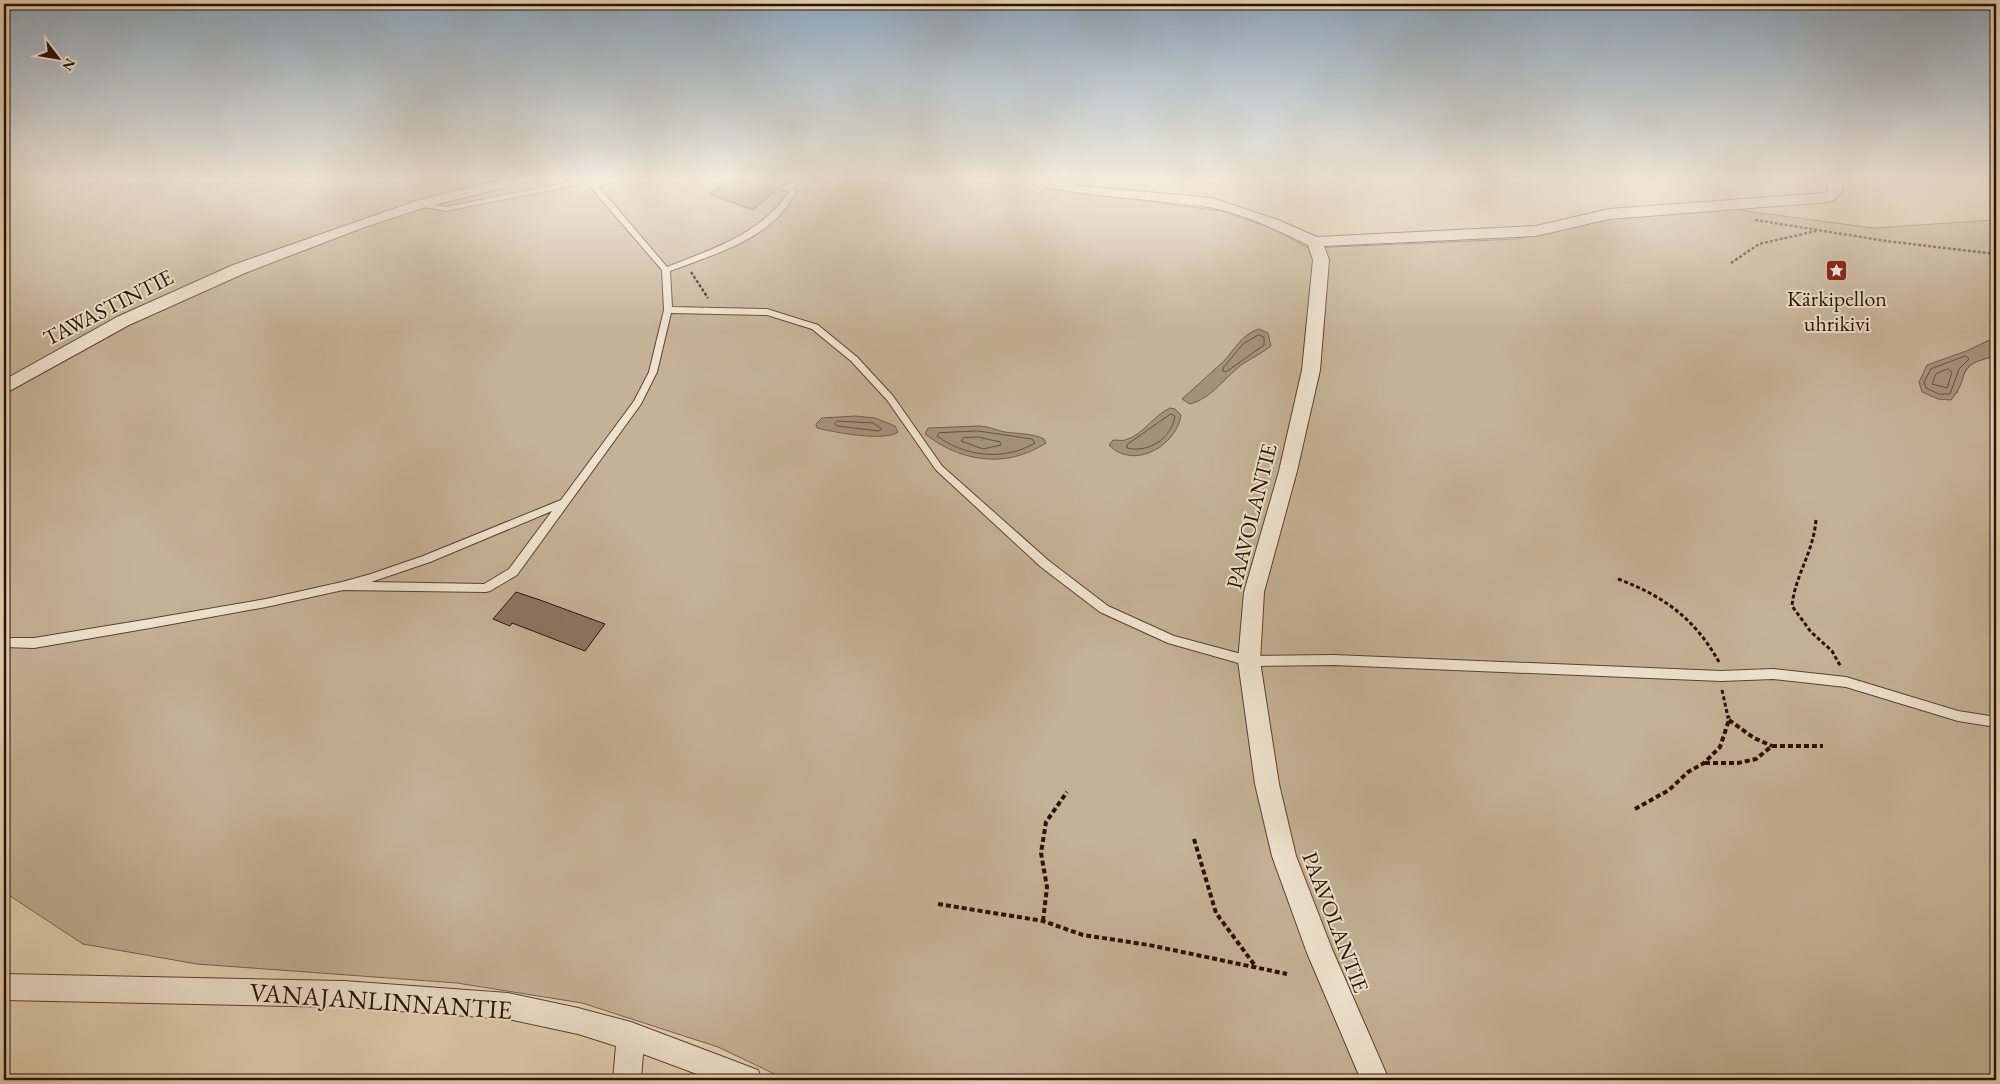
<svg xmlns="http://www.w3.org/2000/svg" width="2000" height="1084" viewBox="0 0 2000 1084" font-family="'EB Garamond',serif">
<rect width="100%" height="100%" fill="#e5d2b4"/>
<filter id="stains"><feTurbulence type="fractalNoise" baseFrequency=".004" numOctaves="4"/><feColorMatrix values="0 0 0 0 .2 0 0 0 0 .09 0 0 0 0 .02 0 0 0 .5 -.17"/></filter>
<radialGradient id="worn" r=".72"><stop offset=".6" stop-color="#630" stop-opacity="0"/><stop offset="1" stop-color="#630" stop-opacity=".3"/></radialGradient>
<path fill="#c5b196" stroke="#78624c" d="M25 179H1009L1038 193 1049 188 1221 211 1274 229 1308 248 1517 239 1628 215 1724 208 1873 228 1996 220V337L1969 350 1957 393C1967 365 1966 363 1996 356V1080H787L718 1047 582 1003 457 983 197 964 83 944 4 892 9 874H4V194Z"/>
<g fill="#a59178" stroke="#745e49">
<path d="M1259 329 1268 333 1271 346C1262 353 1254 357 1244 363 1227 375 1211 399 1190 404L1182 399C1196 386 1210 374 1224 361 1235 349 1242 334 1259 329Z"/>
<path d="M1996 337V356C1951 366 1973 374 1951 400L1938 399 1922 392 1919 382 1927 365 1969 350Z"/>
<path d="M1170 408 1175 409 1181 415C1177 445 1134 471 1109 445L1113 440C1117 440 1122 441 1125 440 1142 436 1154 415 1170 408Z"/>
<path d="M855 416 875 418 895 426 898 432C885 442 833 432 817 428L816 424 822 418Z"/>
<path d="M978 426C988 426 995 430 1005 432 1019 434 1031 433 1044 439L1046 443C1006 469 961 462 925 434L928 428Z"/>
</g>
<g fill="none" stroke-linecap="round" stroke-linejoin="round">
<g stroke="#68523e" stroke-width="1">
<polygon points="1259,335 1264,337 1264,345 1226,372 1223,371 1223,368 1243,344"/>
<polygon points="1966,356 1969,359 1959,369 1950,394 1939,394 1926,388 1924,382 1931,369"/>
<polygon points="1948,369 1952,372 1947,388 1932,384 1936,374"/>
<path d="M1171 414 1175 416C1171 439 1149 453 1127 448V445Z"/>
<polygon points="837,421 873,423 882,429 878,431 837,426 835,424"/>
<path d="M978 431 1032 439 1035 443C1005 461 965 457 937 436L939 433Z"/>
<polygon points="978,437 1000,442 1001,445 983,449 961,441 963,438"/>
</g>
</g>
<g fill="#8b765f" stroke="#2a1203">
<polygon points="728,179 742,179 775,191 753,210 709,194"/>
<polygon points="516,592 540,600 605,624 585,651 512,623 510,626 493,619"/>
</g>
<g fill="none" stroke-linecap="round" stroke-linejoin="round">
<defs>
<path id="service" d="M584 179H593L595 182 608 179H620L619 181 598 186 667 267C712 249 761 234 789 192L754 179H765L786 186 796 179H805L793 188 797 191C793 196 790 203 786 208 759 242 710 256 670 271L672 307 767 309 818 325 857 357 893 396 942 466 1049 561 1108 606 1174 636 1249 656 1334 655 1721 671 1773 669 1846 677 1958 711 1996 717V727L1958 721 1846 687 1773 679 1721 681 1334 665 1249 666 1168 643 1100 612 1041 567 936 470 887 400 851 361 812 329 767 315 671 313 657 372 641 404 517 575 490 591 486 592 343 590 266 607 150 628 34 648 4 647V638H34L150 619 266 599 342 582 371 574 423 556 561 500 634 401 649 372 664 310 662 270 587 183 446 211 418 206 417 204 421 202 446 207ZM552 511 509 569 484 584 371 582 430 562Z"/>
<g id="minor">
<polygon points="504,179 528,179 526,182 426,207 362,228 245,273 129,325 4,394 4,380 117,317 233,265 416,201"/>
<path d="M1021 179H1049L1082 186 1212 198 1278 220 1317 237 1536 226 1609 209 1825 193 1828 191V185L1822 179H1838L1842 184 1843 192 1834 200 1829 202 1609 219 1536 236 1324 246 1329 260 1320 370 1297 471 1264 592 1260 661 1279 784 1296 856 1332 949 1389 1080H1361L1307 953 1272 856 1255 784 1238 661 1244 592 1279 471 1302 370 1313 260 1308 245C1279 231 1240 212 1208 207 1146 198 1084 197 1023 182Z"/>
<polygon points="4,974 344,981 508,993 578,1008 631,1022 758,1070 762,1080 713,1080 643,1054 641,1080 613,1080 616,1046 578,1034 508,1019 344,1007 4,1000"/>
</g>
</defs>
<use href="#service" stroke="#59422f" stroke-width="2"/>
<use href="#minor" stroke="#59422f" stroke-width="2"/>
<g stroke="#2a1203" stroke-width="2.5" stroke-dasharray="3 2" stroke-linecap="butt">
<polyline points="1755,220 1886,241 1996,254"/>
<polyline points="1731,263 1759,244 1816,231"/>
<polyline points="691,272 708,298"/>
</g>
<g stroke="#2a1203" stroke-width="3" stroke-dasharray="4 2.5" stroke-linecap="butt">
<path d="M1816 520C1813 554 1795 575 1792 606L1811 632 1832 651 1841 667"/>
<path d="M1618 579C1664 596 1695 619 1719 662"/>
<polyline points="1722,690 1728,717"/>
<polyline points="1993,706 1996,699"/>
</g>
<g stroke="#2a1203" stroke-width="4" stroke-dasharray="5 3" stroke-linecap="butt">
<polyline points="1729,720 1754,738 1772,746"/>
<polyline points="1705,763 1738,763 1756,759 1772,746 1823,746"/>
<polyline points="1635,809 1669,790 1688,772 1704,763 1720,747 1729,720 1728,716"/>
<polyline points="1194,839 1216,913 1256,967"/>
<polyline points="938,904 1043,921 1083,935 1149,945 1287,974"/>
<polyline points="1043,921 1047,887 1041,853 1046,822 1067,792"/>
</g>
<use href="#service" fill="#eee2ce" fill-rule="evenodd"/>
<use href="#minor" fill="#eee2ce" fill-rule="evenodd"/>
</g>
<linearGradient id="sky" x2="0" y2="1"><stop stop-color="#8da6bb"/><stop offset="0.54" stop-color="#f3ebdd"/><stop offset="1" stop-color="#f3ebdd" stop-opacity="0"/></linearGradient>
<rect width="2000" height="331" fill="url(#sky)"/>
<defs>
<symbol id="sight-square" viewBox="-11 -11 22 22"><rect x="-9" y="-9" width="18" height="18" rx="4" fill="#8f2418" stroke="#eee2ce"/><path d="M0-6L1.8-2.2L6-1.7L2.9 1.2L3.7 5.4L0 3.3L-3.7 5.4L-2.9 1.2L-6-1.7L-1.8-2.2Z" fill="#fff"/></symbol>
</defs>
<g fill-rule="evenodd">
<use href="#sight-square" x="1824" y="258" width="25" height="25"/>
</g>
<g text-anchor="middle" stroke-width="4" stroke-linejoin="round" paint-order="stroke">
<g font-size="22" fill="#2a1203" stroke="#eee2ce">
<text x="1837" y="306">Kärkipellon<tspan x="1837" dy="25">uhrikivi</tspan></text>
</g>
<g font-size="22" fill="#2a1203" stroke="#eee2ce">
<text transform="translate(108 307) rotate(-27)" y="8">TAWASTINTIE</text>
<text transform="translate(1251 516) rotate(-76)" y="8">PAAVOLANTIE</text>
<text transform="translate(1336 922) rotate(69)" y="8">PAAVOLANTIE</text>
</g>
<g font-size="26" fill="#2a1203" stroke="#eee2ce">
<text transform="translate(381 1001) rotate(4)" y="9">VANAJANLINNANTIE</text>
</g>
</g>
<rect width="2000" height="1084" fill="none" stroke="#e5d2b4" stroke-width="20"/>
<rect x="5" y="5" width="1990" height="1074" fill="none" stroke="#2a1203" stroke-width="2.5"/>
<rect x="10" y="10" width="1980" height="1064" fill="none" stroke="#2a1203"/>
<g transform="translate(58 58) rotate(121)" stroke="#eee2ce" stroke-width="4" paint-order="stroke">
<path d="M0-4L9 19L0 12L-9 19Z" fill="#2a1203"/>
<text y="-8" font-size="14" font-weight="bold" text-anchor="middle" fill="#2a1203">N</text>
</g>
<rect width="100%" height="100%" filter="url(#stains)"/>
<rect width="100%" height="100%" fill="url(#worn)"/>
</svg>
